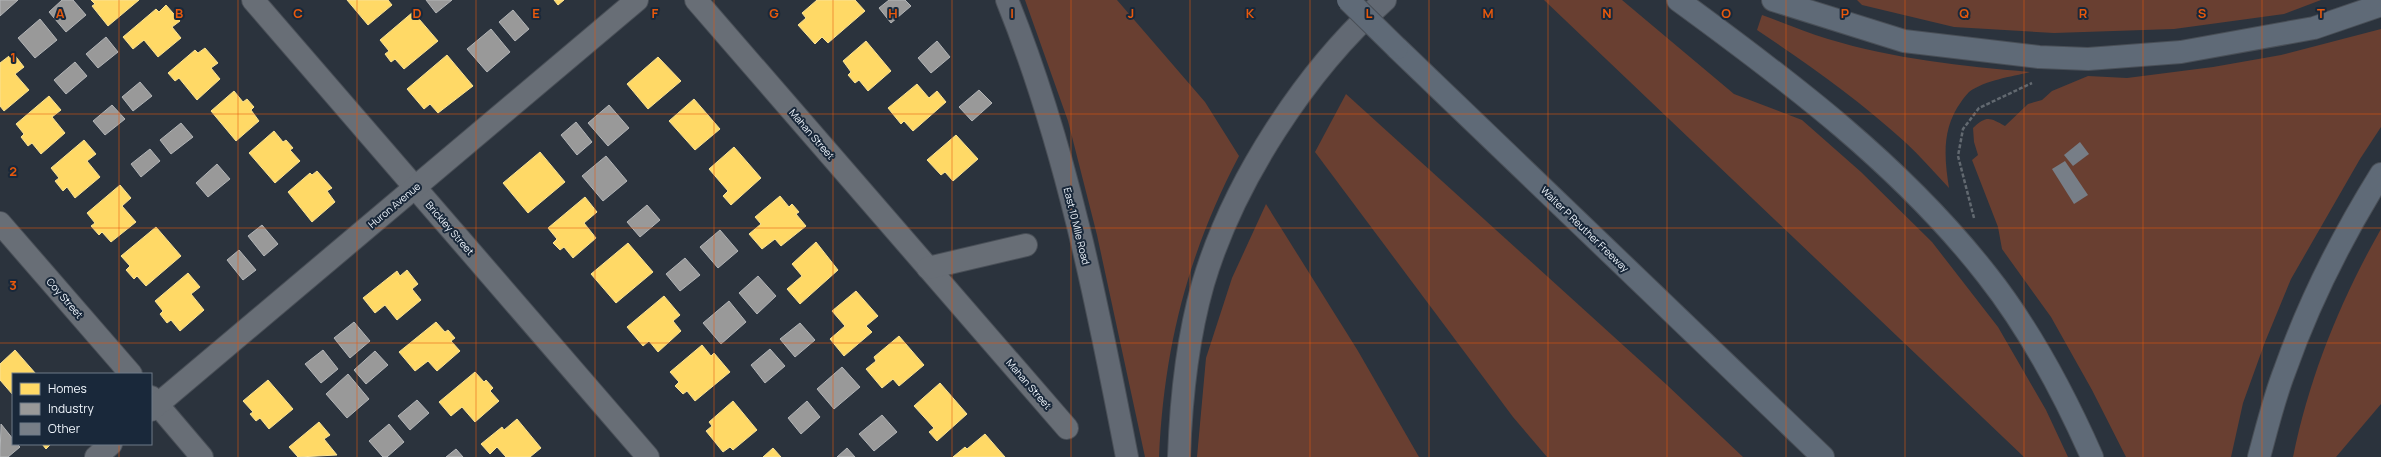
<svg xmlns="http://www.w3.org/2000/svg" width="2381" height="457" viewBox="0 0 2381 457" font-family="Manrope,sans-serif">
<rect width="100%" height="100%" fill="#2b333d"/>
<g fill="#693f31">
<path d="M1025 0H1117L1205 102 1239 156C1188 253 1164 347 1159 457H1145L1097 235 1068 121Z"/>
<polygon points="1544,0 1622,0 1734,94 1802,120 1861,172 1932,242 1998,327 2046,410 2068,457 2024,457"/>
<polygon points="1857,0 2321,0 2284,14 2174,29 2054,33 1954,27 1862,5"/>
<path d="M1762 15C1784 23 1806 32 1828 39 1894 59 1962 66 2030 72 2011 77 1985 80 1969 92 1966 95 1963 99 1961 102 1942 128 1944 157 1949 188 1934 172 1920 156 1905 142 1859 100 1808 64 1757 30Z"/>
<path d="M2381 29V127L2360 159 2291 279 2265 342 2243 403 2231 457H2126L2092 390 2051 317 2002 249 1998 227 1972 160 1978 155 1974 142 1973 128C1987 115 1990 118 2005 126L2028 104 2042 100 2052 91 2088 76 2127 78 2213 67 2281 55Z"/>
<polygon points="1346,94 1667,385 1743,457 1547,457 1513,417 1315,152"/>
<polygon points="1266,204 1358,351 1419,457 1197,457 1206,358 1232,278"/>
<path d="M2381 229V404L2336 457H2293C2309 377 2341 299 2381 229Z"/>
</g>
<g fill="#ffd966" stroke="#fae293">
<polygon points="91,0 139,0 108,26 92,6 95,4"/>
<polygon points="347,0 388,0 392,5 368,25"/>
<polygon points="554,0 564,0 558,5"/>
<polygon points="817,0 855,0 865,11 828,43 822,37 815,44 798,25 806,18 802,13"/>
<polygon points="166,5 180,21 172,27 181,38 158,57 144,40 133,49 123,37 156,9 159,12"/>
<polygon points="413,12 438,41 404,69 395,59 391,62 385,54 389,51 380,40"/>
<polygon points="866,41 891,71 868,91 859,80 855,83 848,75 851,72 843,61"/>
<polygon points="205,48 218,63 211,68 220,79 197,100 179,78 175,81 168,73 195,50 198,53"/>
<polygon points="13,53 24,67 15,74 29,90 4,111 0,106 0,63"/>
<polygon points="447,55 473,86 438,113 430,104 424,109 407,89"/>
<polygon points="658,57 681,81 648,109 627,84"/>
<polygon points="917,84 929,98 937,91 946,102 913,131 904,121 901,124 888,108"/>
<polygon points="234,91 243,102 247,99 254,107 251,110 259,121 236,141 211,111"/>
<polygon points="49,96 61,110 52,117 65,133 41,154 32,143 28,146 21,137 24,134 16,124"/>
<polygon points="694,99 720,129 695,150 669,121"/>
<polygon points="274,131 283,142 286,140 293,148 290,150 300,161 275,183 249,153"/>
<polygon points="956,135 978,159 953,181 945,172 941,175 927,160"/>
<polygon points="84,140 96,154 87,161 100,177 75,198 67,187 63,191 55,181 59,178 51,168"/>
<polygon points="734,147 761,178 731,205 723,196 728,191 709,169"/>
<polygon points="540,152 565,182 528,213 503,183"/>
<polygon points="317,171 332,188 327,191 335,202 312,222 288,192 310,173 312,175"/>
<polygon points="120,185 131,198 122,206 136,222 111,242 102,232 99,235 91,226 95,223 87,213"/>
<polygon points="780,196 789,207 792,204 799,212 796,214 806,226 781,246 775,239 762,249 749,234 761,224 755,217"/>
<polygon points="585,197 597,212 584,223 596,238 573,258 564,247 560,250 553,243 557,239 548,228"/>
<polygon points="156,227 181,256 146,286 137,276 134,279 126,270 130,266 121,256"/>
<polygon points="816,242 838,270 800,304 787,289 802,276 792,264"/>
<polygon points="628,243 653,272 616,303 591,274"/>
<polygon points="407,270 418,284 412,289 421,300 397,320 385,305 375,313 363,298 397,271 400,276"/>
<polygon points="188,273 200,287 191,294 204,310 180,331 171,320 167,323 160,314 163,311 155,301"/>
<polygon points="856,291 878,316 866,326 872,332 844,356 830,339 845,326 832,311"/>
<polygon points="664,296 680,315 673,321 681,331 658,352 649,341 643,346 627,327"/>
<polygon points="436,322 445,332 448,330 455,338 451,341 460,351 437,371 428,361 415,371 399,352"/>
<polygon points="899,336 924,365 899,386 893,379 882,388 866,369 876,361 874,357"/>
<polygon points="702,345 711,356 714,353 730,372 695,401 687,391 683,394 675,386 679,382 670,372"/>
<polygon points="15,350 36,374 13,374 13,395 0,380 0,364"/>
<polygon points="475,372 484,382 486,380 493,388 490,391 499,401 475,422 462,407 451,416 439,402"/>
<polygon points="268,380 293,409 269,429 260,418 256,421 250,414 253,412 243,401"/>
<polygon points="940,383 967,414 937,441 929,432 934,428 914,406"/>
<polygon points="733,401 757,430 733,450 730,447 723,452 706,431 712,426 709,422"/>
<polygon points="517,419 541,448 530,457 506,457 497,447 490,454 481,444 502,427 504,430"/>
<polygon points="319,422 330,435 324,439 337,455 298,457 289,447"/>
<polygon points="985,434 1005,457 953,457 965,447 967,449"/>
<polygon points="42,444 51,444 46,449"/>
<polygon points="773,448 781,457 763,457"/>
</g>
<g fill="#999" stroke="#b3b5b7">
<polygon points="0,0 18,0 0,16"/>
<polygon points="62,0 73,0 86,15 66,32 49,12"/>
<polygon points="426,0 452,0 436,13"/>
<polygon points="889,0 905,0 911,6 891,23 879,8"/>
<polygon points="513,10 529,29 515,41 499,22"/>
<polygon points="40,19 57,40 35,58 18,38"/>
<polygon points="491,29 510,52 487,72 467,49"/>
<polygon points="106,37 118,52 98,68 86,54"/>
<polygon points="937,41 950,57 931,73 918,58"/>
<polygon points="75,62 87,76 66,94 54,80"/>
<polygon points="140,82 152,96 133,111 122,97"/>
<polygon points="979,90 992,103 972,121 959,107"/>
<polygon points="112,105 125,119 105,135 93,121"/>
<polygon points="609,105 629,128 608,146 588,123"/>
<polygon points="576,122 592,142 577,155 561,135"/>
<polygon points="181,123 193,137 171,154 160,140"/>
<polygon points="150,149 160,161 141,177 131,164"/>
<polygon points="606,156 627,181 603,201 582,176"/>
<polygon points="217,164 230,179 208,197 196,183"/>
<polygon points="647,205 660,220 640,237 627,222"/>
<polygon points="262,225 278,244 264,256 248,236"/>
<polygon points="720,230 738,251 718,268 700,247"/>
<polygon points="239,250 256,270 243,280 227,260"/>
<polygon points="685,258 700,275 680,291 666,274"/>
<polygon points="758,276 776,296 757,314 739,293"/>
<polygon points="729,301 746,322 721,344 703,323"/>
<polygon points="354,322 370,341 350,358 334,338"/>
<polygon points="800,323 815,340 795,357 780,339"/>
<polygon points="770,349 785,366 765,383 751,365"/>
<polygon points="323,350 338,369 321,383 305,364"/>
<polygon points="375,351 388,365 366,384 354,370"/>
<polygon points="842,367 860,387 834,409 817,389"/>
<polygon points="348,374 369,399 347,418 326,394"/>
<polygon points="417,400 429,413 410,430 398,416"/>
<polygon points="807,401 820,417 801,434 788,418"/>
<polygon points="882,415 897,432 874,451 859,434"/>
<polygon points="1,424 13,439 13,444 17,444 20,447 8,457 0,457"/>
<polygon points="389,424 404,442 387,457 383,457 369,441"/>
<polygon points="847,448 855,457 837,457"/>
<polygon points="456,449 463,457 446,457"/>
</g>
<g fill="#777e87">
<polygon points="2080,142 2089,154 2073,166 2064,155"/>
<polygon points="2065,161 2088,195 2074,204 2052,169"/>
</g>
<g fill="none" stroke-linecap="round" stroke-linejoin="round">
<defs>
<g id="street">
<polyline points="253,0 648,457"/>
<polyline points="696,0 1067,428"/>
<polyline points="0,223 131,374"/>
<polyline points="928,268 1026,245"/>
<polyline points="151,397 202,457"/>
<polyline points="151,410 637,0"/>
<polyline points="96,457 111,444"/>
</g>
<g id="secondary">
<path d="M1007 0C1066 146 1097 302 1127 457"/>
<path d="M1179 457C1181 399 1187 340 1203 284 1233 182 1306 70 1385 0"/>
</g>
<g id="highway">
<path d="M1678 0C1789 81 1902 166 1987 275 2028 327 2065 396 2092 457"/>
<polyline points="1773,0 1904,41 2039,57 2088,59 2181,52 2314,28 2381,5"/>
<polyline points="1397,48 1823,457"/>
<path d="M2259 457C2267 428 2274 398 2285 370 2309 302 2343 235 2381 174"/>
</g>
</defs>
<use href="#street" stroke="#494f57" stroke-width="24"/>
<use href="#secondary" stroke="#494f57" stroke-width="24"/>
<use href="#highway" stroke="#494f57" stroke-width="24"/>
<polyline stroke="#626970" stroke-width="2.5" stroke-dasharray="4 2" stroke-linecap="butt" points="1974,218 1958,156 1963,129 1979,108 2032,83"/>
<use href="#street" stroke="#686e76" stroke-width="22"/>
<use href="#secondary" stroke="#626973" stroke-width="22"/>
<use href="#highway" stroke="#5f6a77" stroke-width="22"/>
<defs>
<polyline id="highway-bridge" points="1348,0 1397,48"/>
</defs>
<use href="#highway-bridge" stroke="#494f57" stroke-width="24" stroke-linecap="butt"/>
<use href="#highway-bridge" stroke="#5f6a77" stroke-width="22"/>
</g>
<path fill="none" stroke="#e8590c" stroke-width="1" stroke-opacity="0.55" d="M119 0V374M238 0V457M357 0V457M476 0V457M595 0V457M714 0V457M833 0V457M952 0V457M1071 0V457M1190 0V457M1310 0V457M1429 0V457M1548 0V457M1667 0V457M1786 0V457M1905 0V457M2024 0V457M2143 0V457M2262 0V457M0 114H2381M0 228H2381M0 343H2381M119 444V457"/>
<g text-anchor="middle" stroke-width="4" stroke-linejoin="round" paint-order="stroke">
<g font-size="10" fill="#f0f6fd" stroke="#19283a">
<text transform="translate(812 134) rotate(49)" y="4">Mahan Street</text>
<text transform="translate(394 205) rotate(-40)" y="4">Huron Avenue</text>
<text transform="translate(1077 226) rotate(76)" y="4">East 10 Mile Road</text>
<text transform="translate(450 228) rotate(49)" y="4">Brickley Street</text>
<text transform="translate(1585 229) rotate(44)" y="4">Walter P Reuther Freeway</text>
<text transform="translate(65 298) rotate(49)" y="4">Coy Street</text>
<text transform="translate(1029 384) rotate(49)" y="4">Mahan Street</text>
</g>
</g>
<g font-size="13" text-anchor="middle" font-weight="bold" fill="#e8590c" stroke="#19283a" stroke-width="4" stroke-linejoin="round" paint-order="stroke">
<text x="60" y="18">A</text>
<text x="179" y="18">B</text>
<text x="298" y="18">C</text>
<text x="417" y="18">D</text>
<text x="536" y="18">E</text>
<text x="655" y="18">F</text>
<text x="774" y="18">G</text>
<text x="893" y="18">H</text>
<text x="1012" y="18">I</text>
<text x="1131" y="18">J</text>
<text x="1250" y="18">K</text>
<text x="1369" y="18">L</text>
<text x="1488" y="18">M</text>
<text x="1607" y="18">N</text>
<text x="1726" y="18">O</text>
<text x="1845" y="18">P</text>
<text x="1964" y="18">Q</text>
<text x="2083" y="18">R</text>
<text x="2202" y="18">S</text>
<text x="2321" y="18">T</text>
<text x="13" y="62">1</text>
<text x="13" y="176">2</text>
<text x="13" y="290">3</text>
</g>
<rect x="12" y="373" width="140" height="72" fill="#19283a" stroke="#6f7a88"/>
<rect x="20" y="383" width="20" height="12" fill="#ffd966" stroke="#6f7a88"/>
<text x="48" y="393" font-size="12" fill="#f0f6fd">Homes</text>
<rect x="20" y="403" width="20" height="12" fill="#999999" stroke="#6f7a88"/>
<text x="48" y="413" font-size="12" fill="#f0f6fd">Industry</text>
<rect x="20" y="423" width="20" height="12" fill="#777e87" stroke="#6f7a88"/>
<text x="48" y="433" font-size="12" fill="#f0f6fd">Other</text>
</svg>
